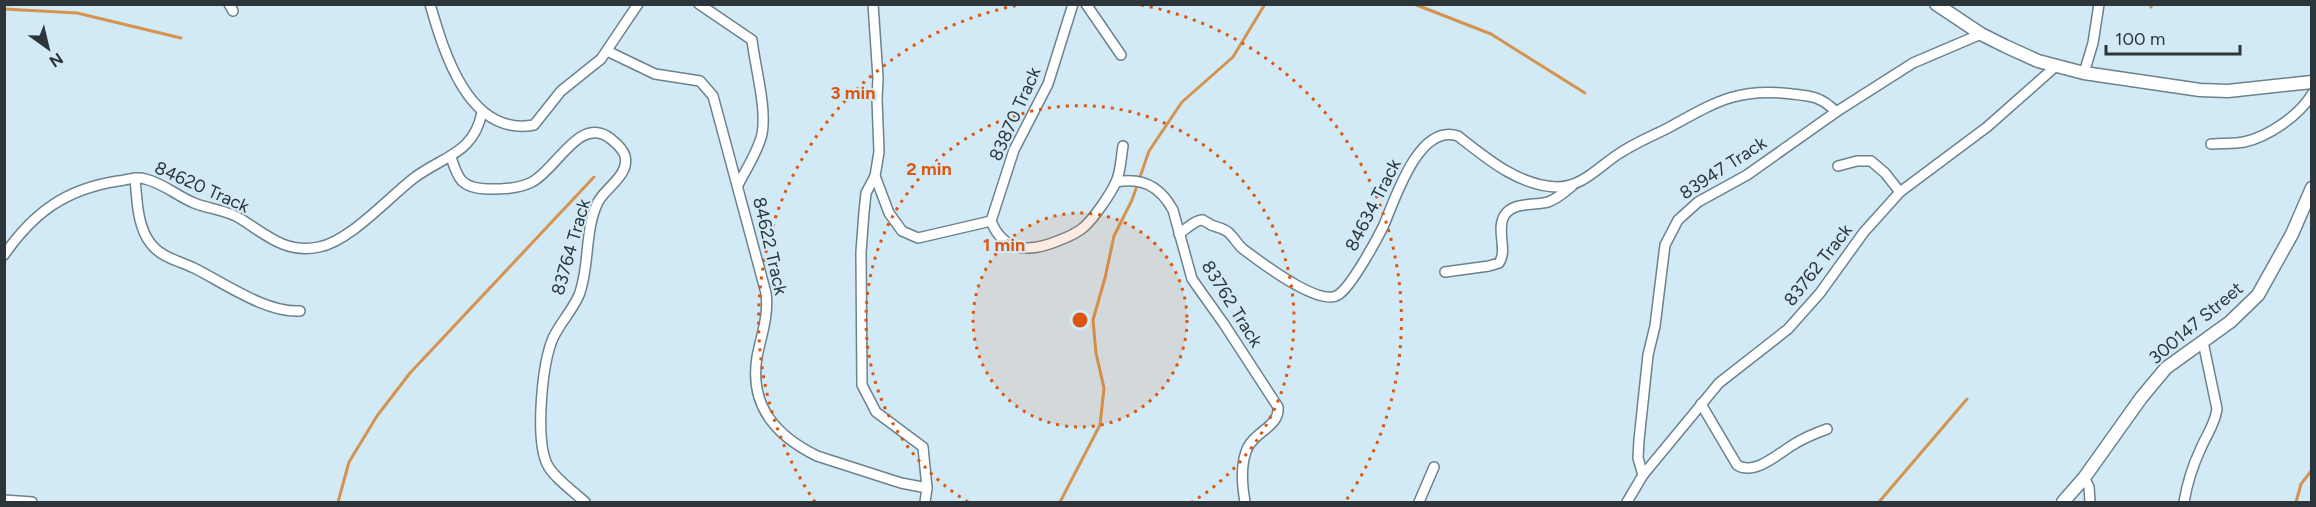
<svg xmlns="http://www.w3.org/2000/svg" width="2316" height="507" viewBox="0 0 2316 507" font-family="Figtree,sans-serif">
<rect width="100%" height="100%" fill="#d2eaf6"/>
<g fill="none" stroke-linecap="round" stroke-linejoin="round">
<g stroke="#d49450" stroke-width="3">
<polyline points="1414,4 1491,34 1585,93"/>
<polyline points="2151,7 2152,4"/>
<polyline points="4,9 77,13 181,38"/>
<polyline points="338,502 349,462 377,416 410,373 594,177"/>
<polyline points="1060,502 1100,425 1104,388 1096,353 1093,320 1105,278 1114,236 1132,200 1149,151 1182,102 1233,57 1265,4"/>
<polyline points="1879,502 1967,399"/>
<polyline points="2296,502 2301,484 2312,470"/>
</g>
<defs>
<g id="minor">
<polyline points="229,4 233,11"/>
<path d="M430 4C444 53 469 137 534 125L561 91 601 59 638 4"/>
<path d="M699 4 752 40C755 67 767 108 762 134 758 152 746 169 738 185"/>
<polyline points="873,4 878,78 877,99 879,152 875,176 889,213 902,231 918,238 991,221"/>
<path d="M1073 4 1048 84 1014 150 991 221C1004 254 1032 252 1060 240 1068 237 1077 233 1084 227 1094 218 1110 195 1116 182 1121 171 1121 157 1123 146"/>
<polyline points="1086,4 1121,55"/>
<path d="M607 51 655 74 700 81 713 96 766 293C769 316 761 336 757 357 749 406 776 436 817 456L901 483 927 488"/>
<polyline points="2084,73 2093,43 2099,4"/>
<path d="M2211 144C2222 143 2234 144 2244 142 2268 137 2300 115 2312 94"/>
<path d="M451 157C458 180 462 188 487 189 503 189 518 189 532 182 557 169 580 114 611 139 616 143 623 149 625 156 630 175 605 188 598 202 584 231 590 267 579 295 572 311 560 323 553 338 542 364 535 438 547 464 552 476 574 492 585 502"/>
<polyline points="1838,166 1857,161 1871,161 1885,173 1900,192"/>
<polyline points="875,176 866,193 864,212 861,252 862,385 876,412 923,447 927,488 925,502"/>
<path d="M135 178C137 199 137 227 151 244 162 258 180 261 194 268 224 283 266 313 300 311"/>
<path d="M1116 182C1142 177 1160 186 1173 210L1192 279 1224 324 1278 407C1280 426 1256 431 1248 447 1240 463 1242 485 1245 502"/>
<path d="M1179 234C1185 230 1196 219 1203 220 1204 221 1210 224 1211 225 1216 227 1223 228 1228 232 1234 237 1237 244 1243 249 1259 261 1319 307 1338 295 1351 287 1376 241 1383 227 1395 200 1418 123 1458 136 1486 158 1519 186 1557 187 1583 187 1599 166 1620 153 1635 143 1652 136 1668 128 1714 103 1737 87 1792 94 1812 96 1822 97 1836 112"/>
<path d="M4 255C34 212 66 189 118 181 127 180 136 176 145 179 163 183 177 196 194 203 209 209 227 210 241 219 266 235 286 254 319 247 350 241 388 198 414 178 443 156 474 154 482 112"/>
<path d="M1445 272 1489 266 1499 263C1508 250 1496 231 1504 216 1513 201 1534 206 1548 202 1557 199 1565 192 1572 186"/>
<path d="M1701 404 1737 465C1755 477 1781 451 1796 443 1806 437 1816 433 1827 429"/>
<polyline points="1643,475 1638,458 1639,440 1648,355 1655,326 1665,245 1678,220 1698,202 1747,175 1836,112 1913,63 1981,34"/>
<polyline points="2084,478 2089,487 2090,502"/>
<polyline points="4,500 32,502"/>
<polyline points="1419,502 1434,467"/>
<polyline points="1627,502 1643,475 1719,383 1788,329 1820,293 1864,232 1900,192 1987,127 2056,66"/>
<path d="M2184 502C2187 484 2193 465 2201 448 2207 434 2215 424 2217 409L2203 342"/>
</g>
<g id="tertiary">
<polyline points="1936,4 1981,34 2005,46 2038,61 2084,73 2200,90 2228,91 2312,82"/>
<polyline points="2063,502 2084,478 2141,398 2166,368 2230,322 2258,295 2292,234 2312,188"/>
</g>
</defs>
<use href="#minor" stroke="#6c828c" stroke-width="12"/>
<use href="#tertiary" stroke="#6c828c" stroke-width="15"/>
<use href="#minor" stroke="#fff" stroke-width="9"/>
<use href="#tertiary" stroke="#fff" stroke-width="12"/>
</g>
<circle cx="1080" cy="320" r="107" fill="#df570e" fill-opacity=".12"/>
<g fill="none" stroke="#df570e" stroke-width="3" stroke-dasharray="3 6">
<circle cx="1080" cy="320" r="107"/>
<path d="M968 502A214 214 0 1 1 1192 502"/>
<path d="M815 502A321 321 0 0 1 1019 5M1141 5A321 321 0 0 1 1345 502"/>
</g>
<g text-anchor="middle" stroke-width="4.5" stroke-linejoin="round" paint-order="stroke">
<g font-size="18" fill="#2c363a" stroke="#d2eaf6">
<text transform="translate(1015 114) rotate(-66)" y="6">83870 Track</text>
<text transform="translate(1723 168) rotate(-33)" y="6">83947 Track</text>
<text transform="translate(202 187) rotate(24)" y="6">84620 Track</text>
<text transform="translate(1373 205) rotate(-63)" y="6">84634 Track</text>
<text transform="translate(770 246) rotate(77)" y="6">84622 Track</text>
<text transform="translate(571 247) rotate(-74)" y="6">83764 Track</text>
<text transform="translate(1818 265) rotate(-52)" y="6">83762 Track</text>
<text transform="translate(1232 304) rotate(58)" y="6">83762 Track</text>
<text transform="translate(2196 323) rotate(-40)" y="6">300147 Street</text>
</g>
</g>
<circle cx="1080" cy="320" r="9" fill="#df570e" stroke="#d2eaf6" stroke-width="3"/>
<g font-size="18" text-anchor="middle" font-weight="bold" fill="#df570e" stroke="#d2eaf6" stroke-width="4.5" stroke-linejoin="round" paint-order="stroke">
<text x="853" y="99">3 min</text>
<text x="929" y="175">2 min</text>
<text x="1004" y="251">1 min</text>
</g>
<rect width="2316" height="507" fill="none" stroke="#2c363a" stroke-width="12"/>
<g transform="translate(48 48) rotate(146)" stroke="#d2eaf6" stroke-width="4.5" paint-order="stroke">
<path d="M0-4.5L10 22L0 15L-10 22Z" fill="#2c363a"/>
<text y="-9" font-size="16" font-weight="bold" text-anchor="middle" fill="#2c363a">N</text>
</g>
<path d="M2106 45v9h134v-9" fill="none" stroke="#2c363a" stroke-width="3"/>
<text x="2115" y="45" font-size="18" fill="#2c363a" stroke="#d2eaf6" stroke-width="4.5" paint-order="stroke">100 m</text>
</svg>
